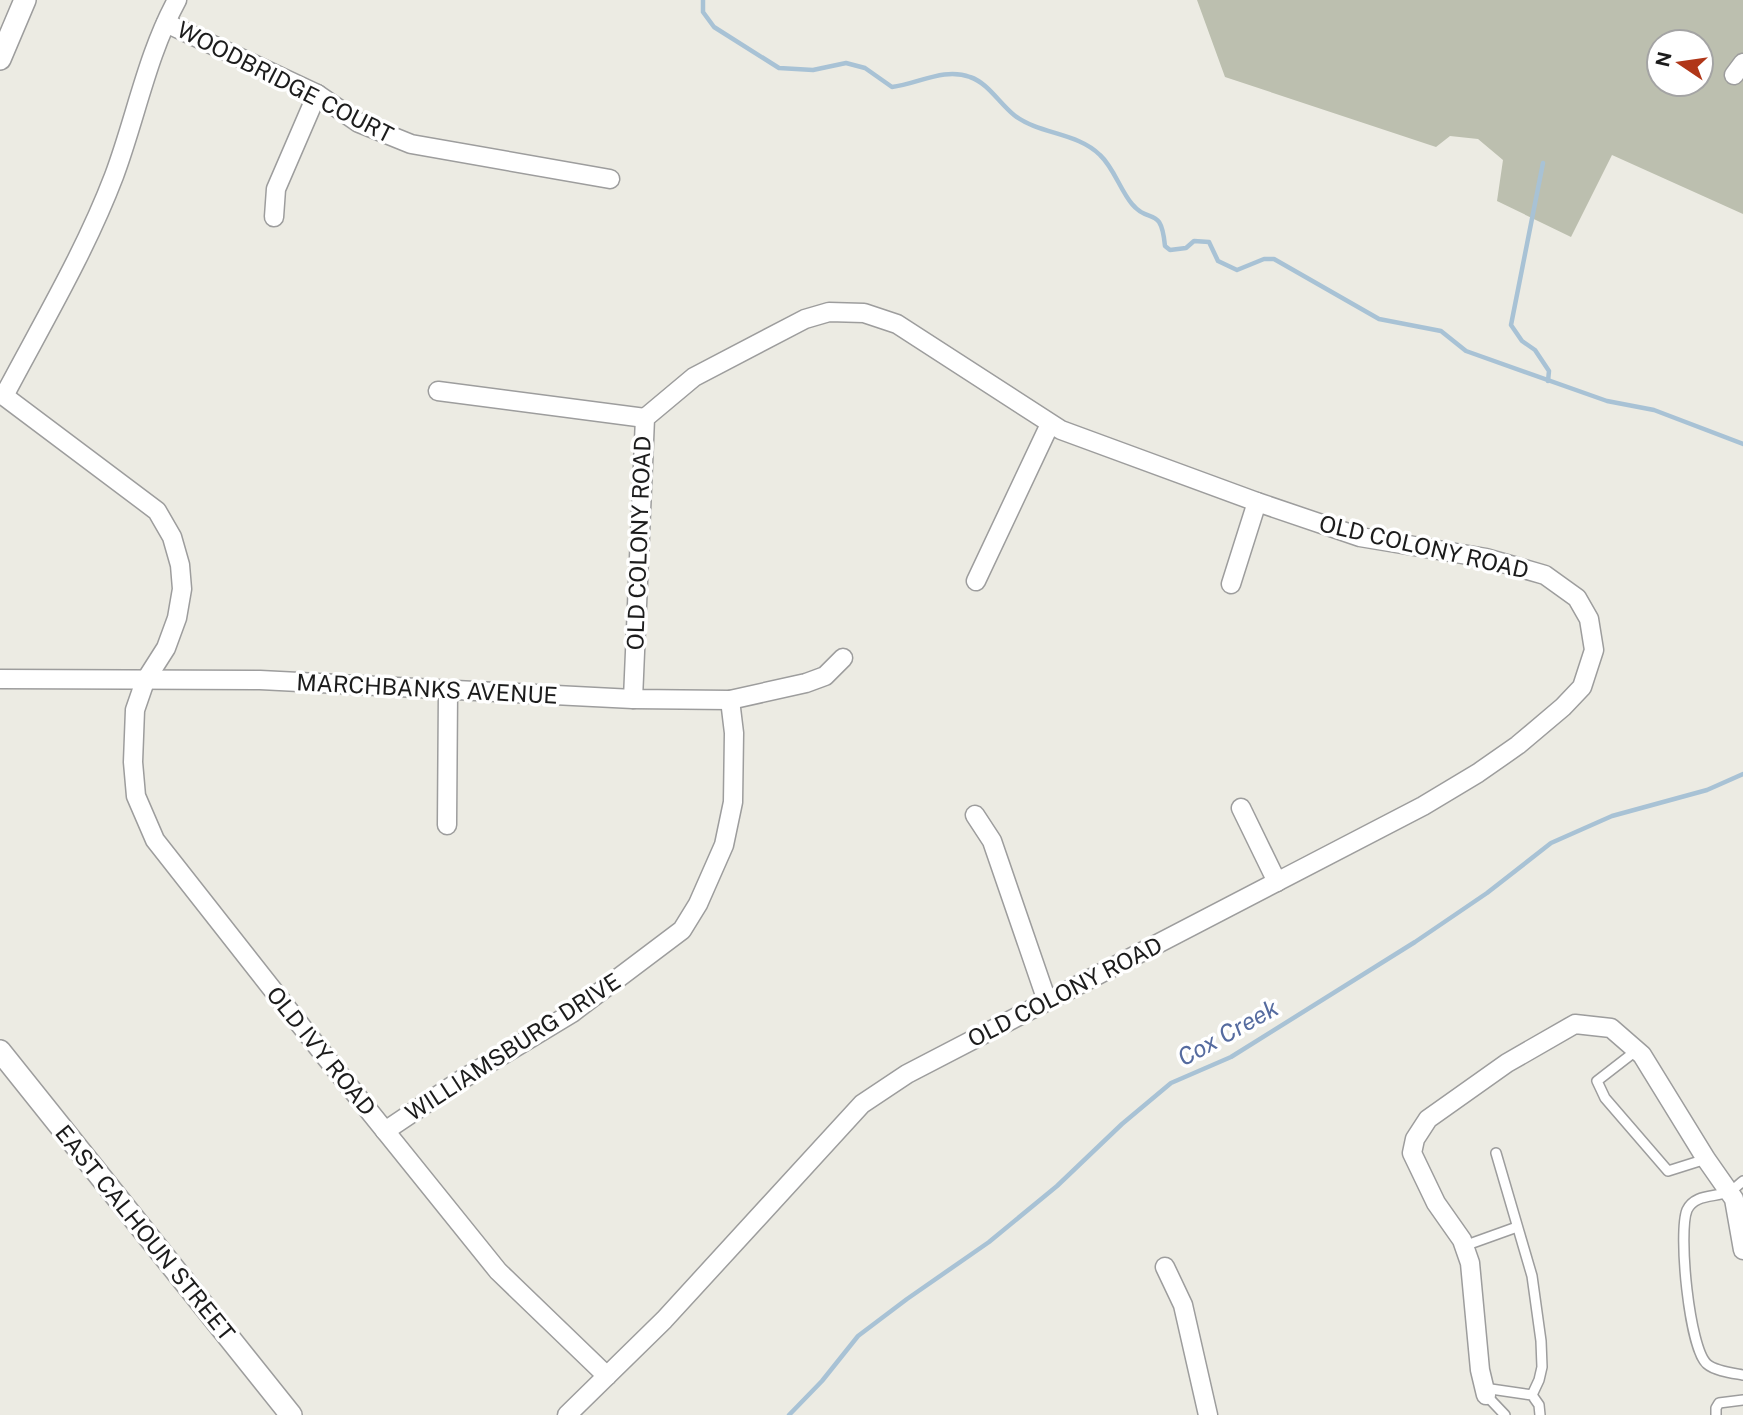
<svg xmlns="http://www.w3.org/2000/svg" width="1743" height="1415" viewBox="0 0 1743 1415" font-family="'Public Sans',sans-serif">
<rect width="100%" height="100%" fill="#ecebe3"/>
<path fill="#bcbfaf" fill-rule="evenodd" d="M1197 0H1743V214L1612 155 1571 237 1497 201 1503 160 1478 139 1450 136 1436 147 1225 77ZM1659 42H1701V84H1659Z"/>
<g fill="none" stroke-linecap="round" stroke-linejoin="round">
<g stroke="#a8c2d5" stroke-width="4.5">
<path d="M703 0V12L714 27 779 68 813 70 846 63 865 68 892 87C918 84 944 67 970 77 988 83 999 103 1014 115 1040 135 1077 132 1100 155 1114 168 1120 190 1132 204 1149 225 1161 204 1165 246L1170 250 1186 248 1194 241 1209 242 1218 261 1237 270 1264 259H1274L1379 319 1441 331 1466 351 1607 401 1654 410 1743 444"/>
<polyline points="1543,163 1511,325 1522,341 1535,350 1549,371 1548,381"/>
<polyline points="789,1415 822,1381 858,1336 907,1299 989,1242 1057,1186 1122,1124 1171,1083 1231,1057 1415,942 1487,893 1551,843 1612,816 1707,790 1743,774"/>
</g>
<defs>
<g id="service">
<polyline points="1637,1050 1597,1081 1605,1098 1668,1171 1706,1159"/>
<polyline points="1496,1153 1532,1276 1541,1341 1542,1367 1539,1380 1532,1395"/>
<path d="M1743 1181C1739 1184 1735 1189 1730 1191 1717 1198 1695 1193 1687 1210 1678 1232 1689 1348 1707 1364 1715 1371 1732 1373 1743 1375"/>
<polyline points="1464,1246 1517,1227"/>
<polyline points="1484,1388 1532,1395 1539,1405 1540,1415"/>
<polyline points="1486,1395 1505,1415"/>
<polyline points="1716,1415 1716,1408 1719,1403 1743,1400"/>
</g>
<g id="minor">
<polyline points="166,23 317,94 359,123 411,144 610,179"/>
<polyline points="1734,75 1743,63"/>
<polyline points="274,217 276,189 317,94"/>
<polyline points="438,391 645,418"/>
<polyline points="0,393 157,511 172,537 180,565 182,589 177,618 166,648 145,681 135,710 133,762 136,796 155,840 324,1055 498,1271 607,1376"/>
<path d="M4 396C42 324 85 252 114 176 136 117 147 55 177 0"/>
<polyline points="976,581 1050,424"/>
<polyline points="1231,584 1257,502"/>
<polyline points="0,679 260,680 633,699 730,700 806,683 825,676 843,658"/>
<polyline points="1241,808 1277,882"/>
<polyline points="975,815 992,841 1047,1001"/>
<polyline points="447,825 448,691"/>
<polyline points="385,1131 461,1080 572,1013 682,930 698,904 724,845 733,802 734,733 730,700"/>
<polyline points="1165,1267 1183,1305 1208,1415"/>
<polyline points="1486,1395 1480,1370 1470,1263 1462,1240 1436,1203 1412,1153 1415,1139 1428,1119 1507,1063 1575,1024 1611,1028 1642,1055 1706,1159 1734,1199 1743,1250"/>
<polyline points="567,1415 664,1320 862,1104 907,1074 1423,806 1478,773 1518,745 1563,707 1582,687 1594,650 1589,619 1577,598 1545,575 1486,558 1360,537 1257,502 1061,430 897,324 864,313 829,312 805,319 694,377 645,418 633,699"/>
</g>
<g id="tertiary">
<polyline points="0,59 25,0"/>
<polyline points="0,1051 291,1415"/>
</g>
</defs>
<use href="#service" stroke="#9d9d9d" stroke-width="12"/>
<use href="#minor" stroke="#9d9d9d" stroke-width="21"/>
<use href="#tertiary" stroke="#9d9d9d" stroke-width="24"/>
<use href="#service" stroke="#fff" stroke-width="9"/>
<use href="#minor" stroke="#fff" stroke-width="18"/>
<use href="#tertiary" stroke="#fff" stroke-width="21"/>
</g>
<g text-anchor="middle" stroke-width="7" stroke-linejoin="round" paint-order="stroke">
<g font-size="23" fill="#1c1c1c" stroke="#fff">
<text transform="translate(285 82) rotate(27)" y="8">WOODBRIDGE COURT</text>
<text transform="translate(639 543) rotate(-88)" y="8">OLD COLONY ROAD</text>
<text transform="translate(1424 547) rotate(13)" y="8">OLD COLONY ROAD</text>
<text transform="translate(427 689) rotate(3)" y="8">MARCHBANKS AVENUE</text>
<text transform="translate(1065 992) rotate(-27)" y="8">OLD COLONY ROAD</text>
<text transform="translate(513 1047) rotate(-33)" y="8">WILLIAMSBURG DRIVE</text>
<text transform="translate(321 1051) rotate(51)" y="8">OLD IVY ROAD</text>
<text transform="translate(145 1233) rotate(51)" y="8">EAST CALHOUN STREET</text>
</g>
<g font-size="24" font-style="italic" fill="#556b9f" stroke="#fff">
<text transform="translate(1228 1033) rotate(-29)" y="8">Cox Creek</text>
</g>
</g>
<g transform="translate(1680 63) rotate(283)"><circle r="33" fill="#ffffff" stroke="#a4a4a4" stroke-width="2"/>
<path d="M0-5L12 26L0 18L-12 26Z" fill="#b03618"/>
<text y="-10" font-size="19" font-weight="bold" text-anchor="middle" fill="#1c1c1c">N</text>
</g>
</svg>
